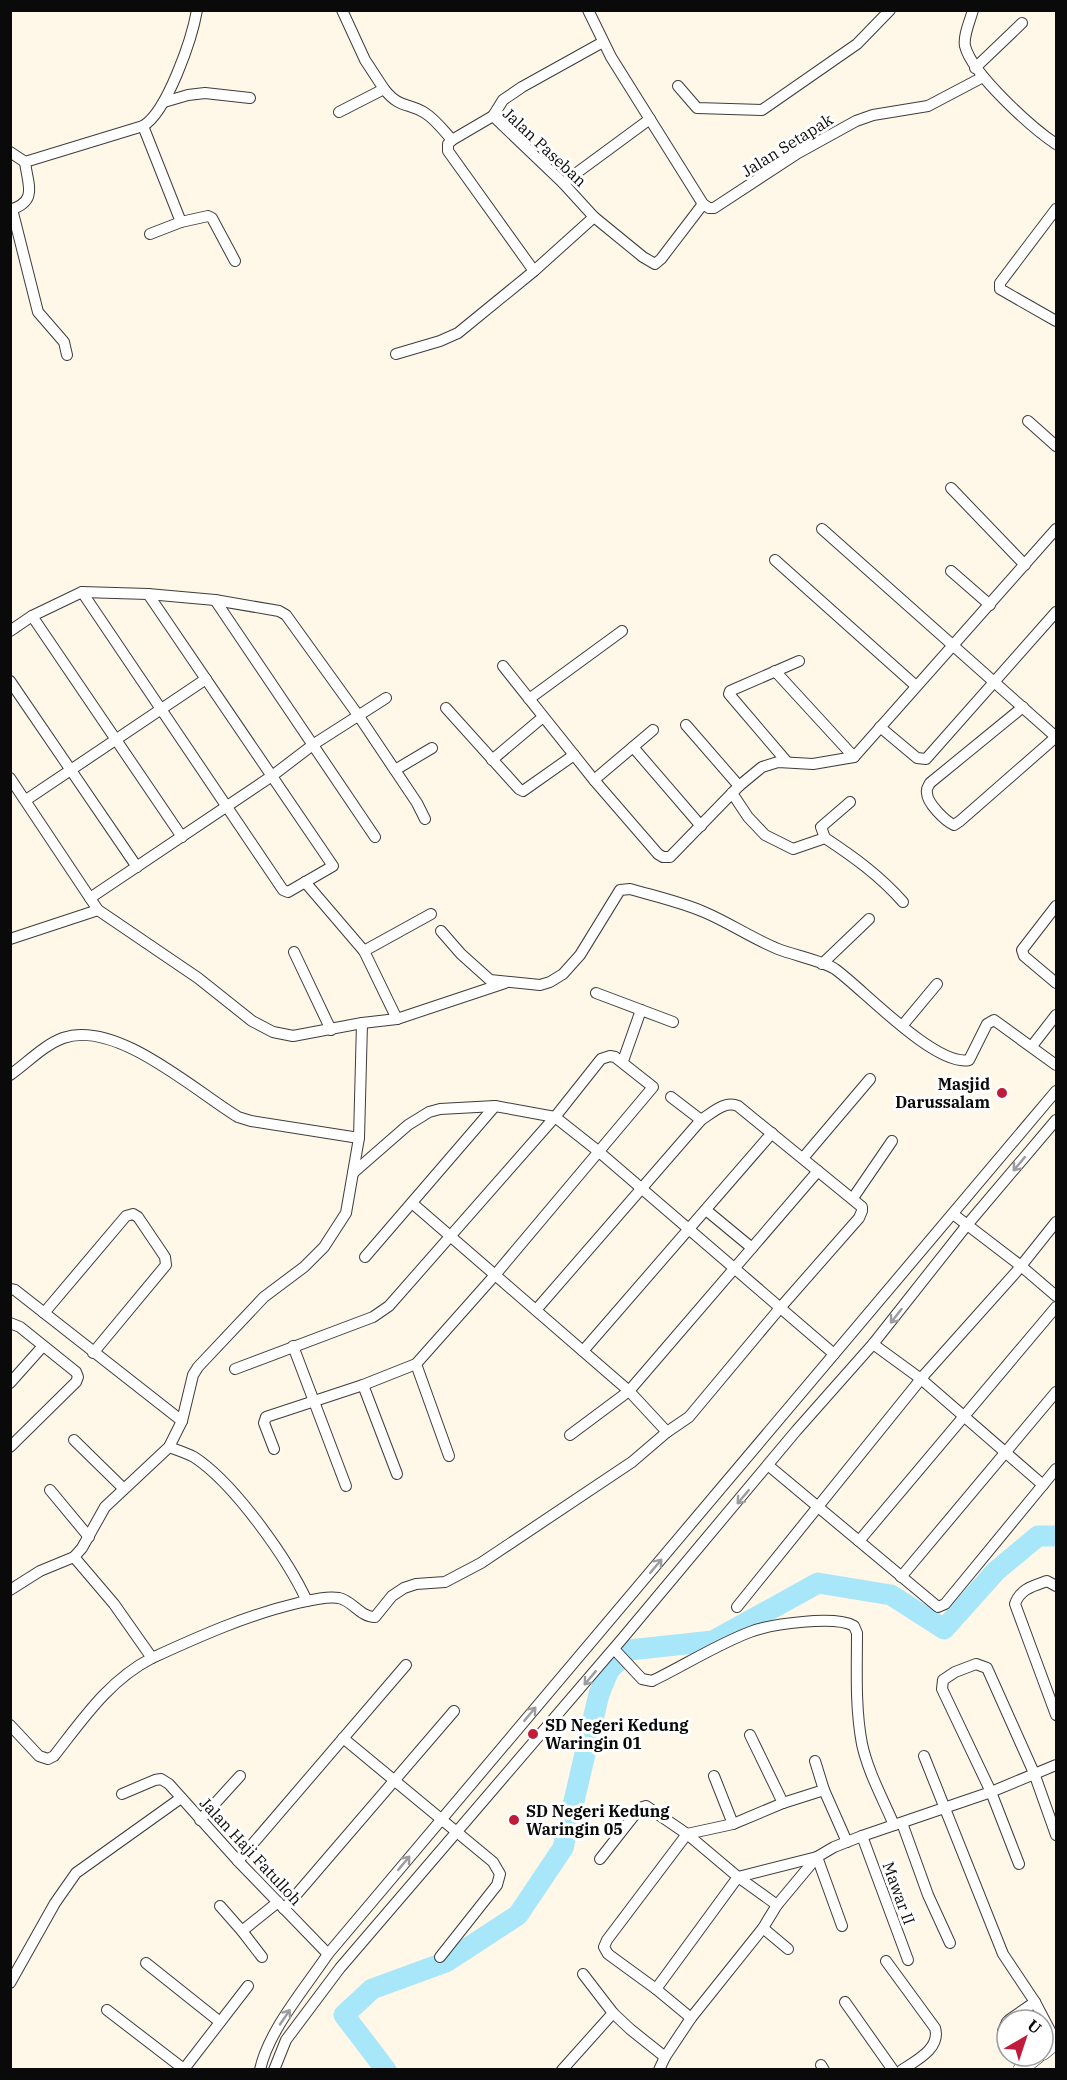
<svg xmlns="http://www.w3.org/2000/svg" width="1067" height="2080" viewBox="0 0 1067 2080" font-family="'IBM Plex Serif',serif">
<rect width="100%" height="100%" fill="#fff7e7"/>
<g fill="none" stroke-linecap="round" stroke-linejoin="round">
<polyline stroke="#a8e7fa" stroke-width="21" points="386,2070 344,2015 372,1989 446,1962 518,1915 563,1848 599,1694 609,1670 629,1650 713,1641 818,1583 891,1595 944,1629 996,1571 1038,1536 1056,1536"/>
<defs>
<g id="minor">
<polyline points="342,10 365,60 384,89"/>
<polyline points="588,10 611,57 703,204 709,208 714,208 798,153 856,121 873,115 928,106 983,77"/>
<path d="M973 10C970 21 963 36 965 46 972 74 1032 128 1056 144"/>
<polyline points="975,68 1022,23"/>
<polyline points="678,86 697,108 762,110 857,44 890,10"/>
<polyline points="164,102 188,95 205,93 250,98"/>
<path d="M339 112 384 89C400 109 407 102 425 113 435 119 444 131 452 140L493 116 563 183 594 217 643 257 655 264 661 259 703 204"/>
<polyline points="493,116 503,100 522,87 603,42"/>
<polyline points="143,126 181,222 208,216 212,218 235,261"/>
<polyline points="452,140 448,144 448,151 534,271"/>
<path d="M10 152 25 162 143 126C167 112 192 39 197 10"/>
<polyline points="563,183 650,119"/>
<polyline points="12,209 38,312 64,342 67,355"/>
<polyline points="1056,209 1000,283 1000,289 1056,321"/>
<path d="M10 210C38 201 28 186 25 162"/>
<polyline points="150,234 181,222"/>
<polyline points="396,354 440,341 458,333 534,271 594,217"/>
<polyline points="1028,421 1056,446"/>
<polyline points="951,488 1025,565"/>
<polyline points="822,529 1056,737"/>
<polyline points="775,560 916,686"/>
<polyline points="951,571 990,605"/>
<polyline points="82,592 283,890 288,892 333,866 148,594"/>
<polyline points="215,600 375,837"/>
<polyline points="32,616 182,837"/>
<polyline points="10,631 32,616 82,592 148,594 215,600 279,611 286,615 358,715 417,803 425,819"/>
<polyline points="503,666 594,780 658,854 663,857 670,857 739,786 762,767 778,762 813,764 854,757 1056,529"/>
<polyline points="775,671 854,757"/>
<polyline points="10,681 137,867"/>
<polyline points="529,699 622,631"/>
<path d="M1023 707 930 783C928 787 926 788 927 793 927 803 945 821 954 825L960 821 1056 737"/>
<polyline points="446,708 519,789 523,791 574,755"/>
<polyline points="686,725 739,786"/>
<polyline points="880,727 917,758 926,759 1056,612"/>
<polyline points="633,747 701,826"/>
<polyline points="492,760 543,717"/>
<polyline points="787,762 729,694 730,691 799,661"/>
<polyline points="395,770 432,748"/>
<polyline points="10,778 98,910 198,978 252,1021 273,1032 293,1036 362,1023 397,1019 505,983"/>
<polyline points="594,780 653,730"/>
<polyline points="732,793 748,817 765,835 793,849 825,838 821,827 850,802"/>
<polyline points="26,800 206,679"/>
<path d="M825 838C854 857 880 876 903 902"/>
<polyline points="305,882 364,951 397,1019"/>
<polyline points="90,898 272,776 314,744 386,698"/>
<polyline points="1056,906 1022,950 1024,956 1056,983"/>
<path d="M441 931 461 954 490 980 540 985 550 982 563 974 580 955 620 890 630 889C654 896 681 902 704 912 730 923 753 939 778 949 793 955 823 961 835 969 862 988 935 1067 969 1060L987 1024 994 1020 1056 1065"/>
<polyline points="10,939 98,910"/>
<polyline points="364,951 431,914"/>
<polyline points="294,952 331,1030"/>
<polyline points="822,964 869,919"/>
<polyline points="596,993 673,1022"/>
<polyline points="902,1026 937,984"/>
<polyline points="1032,1046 1056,1015"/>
<polyline points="623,1061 641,1010"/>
<path d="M10 1075C27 1063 44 1045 63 1038 116 1019 195 1091 238 1117L251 1121 359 1138"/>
<polyline points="671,1097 701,1120"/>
<polyline points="803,1158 870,1079"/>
<polyline points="353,1173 408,1125 429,1112 440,1109 495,1106 555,1117 598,1151 834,1354"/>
<polyline points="853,1198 892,1141"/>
<polyline points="412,1203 629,1391 667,1432"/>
<polyline points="706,1210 752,1248"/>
<polyline points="953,1214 1021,1266 1056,1296"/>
<polyline points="365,1257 495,1106"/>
<polyline points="10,1289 15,1290 182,1421"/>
<polyline points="44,1313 126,1216 133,1214 138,1217 165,1257 166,1265 93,1353"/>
<polyline points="10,1323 20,1327 76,1372 78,1377 76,1382 10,1447"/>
<polyline points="873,1344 921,1379 1043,1485"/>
<polyline points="293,1346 346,1486"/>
<polyline points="583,1351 772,1133"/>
<polyline points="416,1364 449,1456"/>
<polyline points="235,1369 373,1317 389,1306 555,1117 601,1059 610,1056 615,1057 653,1087 495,1275 416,1364 363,1385 266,1417 264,1423 274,1449"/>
<polyline points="10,1383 43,1346"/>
<polyline points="363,1385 397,1474"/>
<polyline points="570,1435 629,1391 818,1171"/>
<polyline points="74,1440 123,1488"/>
<path d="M169 1447C177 1450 186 1453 194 1457 234 1483 287 1558 307 1601"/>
<polyline points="769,1466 938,1607 945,1604 1056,1469"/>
<polyline points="50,1490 89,1537"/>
<polyline points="859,1541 1056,1307"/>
<polyline points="74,1557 114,1604 152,1658"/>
<polyline points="901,1577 1056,1392"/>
<path d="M1056 1586 1047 1581C1033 1586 1020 1589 1015 1604L1056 1715"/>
<polyline points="10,1590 40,1571 74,1557 82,1548 105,1507 169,1447 182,1421 193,1375 198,1367 264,1297 304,1267 324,1247 346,1213 359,1138 362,1023"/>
<polyline points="737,1607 925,1374 1017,1271 1056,1222"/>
<path d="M614 1649 642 1679 652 1681C683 1666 718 1644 750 1632 771 1624 835 1615 854 1626L857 1633C857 1669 855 1708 862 1744 868 1772 883 1799 894 1825"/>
<path d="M10 1725 39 1756 48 1759 54 1756C83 1719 109 1680 152 1658 200 1636 247 1615 298 1603 311 1600 327 1596 339 1598 353 1601 360 1617 375 1617L392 1596 404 1588 416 1584 445 1582 481 1563 632 1462 667 1432 689 1417 780 1308 859 1218 862 1211V1207L738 1106C725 1100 712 1113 701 1120L536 1310"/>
<polyline points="750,1735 783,1803"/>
<polyline points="343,1738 493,1862 500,1874 497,1885 440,1957"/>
<polyline points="924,1756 1003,1954 1035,2002 1056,2042"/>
<polyline points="815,1761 824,1790"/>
<polyline points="714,1776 733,1824"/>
<polyline points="122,1794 155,1780 161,1779 169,1784 238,1861 328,1954"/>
<polyline points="200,1820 240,1776"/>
<polyline points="902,1823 928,1895 950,1943"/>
<polyline points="862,1836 908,1960"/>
<polyline points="600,1859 640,1808 646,1806 687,1834 738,1877 777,1905"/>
<polyline points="238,1861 406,1665"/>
<polyline points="1019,1864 991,1792 942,1689 943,1680 955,1672 976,1664 987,1668 1034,1773 1056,1835"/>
<polyline points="220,1906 242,1931 278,1902"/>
<polyline points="284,1909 454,1711"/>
<polyline points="763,1928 788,1949"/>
<polyline points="242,1931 262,1957"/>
<path d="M886 1961 935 2028C941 2048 917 2060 902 2070"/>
<polyline points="146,1963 220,2022"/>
<polyline points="583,1974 613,2013 630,2029 665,2057"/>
<polyline points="10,1983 55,1903 76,1873 181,1798"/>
<polyline points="656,1989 738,1877 817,1857 842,1926"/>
<polyline points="845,2002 893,2070"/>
<polyline points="107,2010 185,2070"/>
<polyline points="691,2018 656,1989 608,1954 604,1947 607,1940 687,1834 733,1824 783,1803 824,1790 847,1842"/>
<polyline points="1009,2020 1035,2002"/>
<polyline points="1007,2022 1003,2031 1007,2039"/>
<polyline points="1016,2056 1024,2067"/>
<polyline points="821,2065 824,2070"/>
<polyline points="184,2069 248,1986"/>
<path d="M260 2070C268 2031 306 1987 328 1954L1056 1091"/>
<polyline points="274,2070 286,2040 340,1968 622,1639 796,1431 873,1344 967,1225 1056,1120"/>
<polyline points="562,2070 613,2013"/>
<polyline points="659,2070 665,2057 691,2018 763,1928 777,1905 817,1857 834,1847 862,1836 991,1792 1056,1765"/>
</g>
<g id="tertiary">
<polyline points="1043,2053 1056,2042"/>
<polyline points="1020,2070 1038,2056"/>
</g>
</defs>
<use href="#minor" stroke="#3d3d3d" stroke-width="12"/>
<use href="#tertiary" stroke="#3d3d3d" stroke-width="15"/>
<use href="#minor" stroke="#fff" stroke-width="10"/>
<use href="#tertiary" stroke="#fff" stroke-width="14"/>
</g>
<defs><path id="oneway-shaft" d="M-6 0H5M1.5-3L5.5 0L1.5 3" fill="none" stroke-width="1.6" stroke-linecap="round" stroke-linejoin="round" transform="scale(1.5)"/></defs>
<g stroke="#9d9d9d">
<use href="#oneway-shaft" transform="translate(1019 1164) rotate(130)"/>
<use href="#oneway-shaft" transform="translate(896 1316) rotate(128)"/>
<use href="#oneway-shaft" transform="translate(743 1497) rotate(130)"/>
<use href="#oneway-shaft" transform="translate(656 1566) rotate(-50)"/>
<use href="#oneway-shaft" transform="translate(590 1678) rotate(130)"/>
<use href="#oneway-shaft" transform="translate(530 1714) rotate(-50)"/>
<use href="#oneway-shaft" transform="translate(404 1863) rotate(-50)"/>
<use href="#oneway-shaft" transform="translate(285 2017) rotate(-56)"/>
</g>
<g fill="#c11b3b" stroke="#fff" stroke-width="2">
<circle cx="1002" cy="1093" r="6"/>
<circle cx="533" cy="1734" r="6"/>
<circle cx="514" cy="1820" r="6"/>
</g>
<g text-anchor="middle" stroke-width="6" stroke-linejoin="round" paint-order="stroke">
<g font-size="16" fill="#0a0a0a" stroke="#fff">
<text transform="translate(787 145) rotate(-32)" y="6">Jalan Setapak</text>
<text transform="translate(545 147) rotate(43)" y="6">Jalan Paseban</text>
<text transform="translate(251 1851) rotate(47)" y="6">Jalan Haji Fatulloh</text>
<text transform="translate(899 1893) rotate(70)" y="6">Mawar II</text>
</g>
<g font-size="16" font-weight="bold" fill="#0a0a0a" stroke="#fff" text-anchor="start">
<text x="990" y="1090" text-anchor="end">Masjid<tspan x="990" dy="18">Darussalam</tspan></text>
<text x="545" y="1731">SD Negeri Kedung<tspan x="545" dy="18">Waringin 01</tspan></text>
<text x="526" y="1817">SD Negeri Kedung<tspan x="526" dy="18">Waringin 05</tspan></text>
</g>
</g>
<rect width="1067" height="2080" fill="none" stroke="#0a0a0a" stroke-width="24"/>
<g transform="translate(1025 2038) rotate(39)"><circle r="28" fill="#ffffff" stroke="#9d9d9d" stroke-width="1.5"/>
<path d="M0-4.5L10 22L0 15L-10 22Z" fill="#c11b3b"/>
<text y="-9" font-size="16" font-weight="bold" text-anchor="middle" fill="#0a0a0a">U</text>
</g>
</svg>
